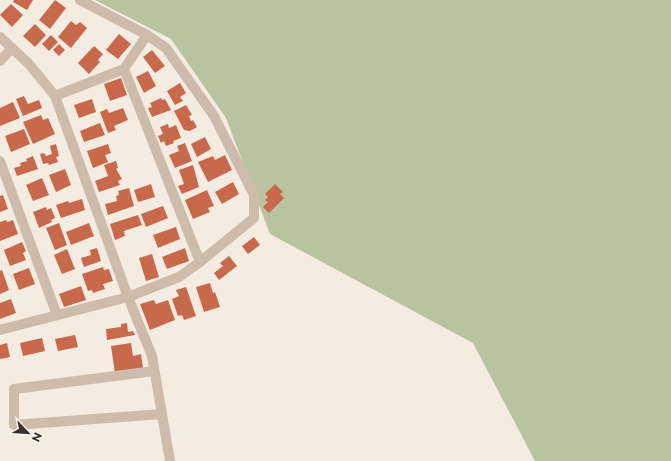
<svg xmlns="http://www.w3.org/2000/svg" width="671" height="461" viewBox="0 0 671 461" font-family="Montserrat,sans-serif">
<rect width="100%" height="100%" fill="#f4ebe1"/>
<polygon fill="#b8c4a0" points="95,0 671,0 671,461 535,461 473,343 270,234 226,118 171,39"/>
<g fill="#c8694b">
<polygon points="14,0 33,0 27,10 13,2"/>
<polygon points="55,0 66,8 50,29 39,20"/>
<polygon points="11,4 23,15 12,27 0,15"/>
<polygon points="71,21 76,25 80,22 87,28 71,48 58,37"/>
<polygon points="35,24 46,35 35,47 23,36"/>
<polygon points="119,34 131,44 118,59 106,50"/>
<polygon points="51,35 58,42 49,51 42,44"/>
<polygon points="59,44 65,50 59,56 53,50"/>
<polygon points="94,46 103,54 98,60 100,62 89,74 78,63"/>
<polygon points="152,50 165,66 155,73 143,57"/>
<polygon points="148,71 156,86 144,93 136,77"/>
<polygon points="121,78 127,95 110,101 104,84"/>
<polygon points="180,83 186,93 180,97 183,101 175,105 167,91"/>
<polygon points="24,96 28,104 39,100 42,108 23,116 16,99"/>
<polygon points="161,98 162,100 165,99 171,110 152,117 148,108 152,107 150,103"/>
<polygon points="92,99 96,112 79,118 74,105"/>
<polygon points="13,102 20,118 0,126 0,108"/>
<polygon points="186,105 192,115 189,116 191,121 193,120 197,127 190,131 184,130 174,111"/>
<polygon points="123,108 128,120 114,126 116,130 108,133 100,112 107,109 109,113"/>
<polygon points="41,115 43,120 48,118 55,134 33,144 23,122"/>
<polygon points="100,123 105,135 84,142 80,131"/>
<polygon points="168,124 169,128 176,125 181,138 173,141 174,143 166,146 164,141 161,143 158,136 163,134 160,127"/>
<polygon points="24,129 30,144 11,152 5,136"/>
<polygon points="205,137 211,149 197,157 191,144"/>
<polygon points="185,143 192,161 175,168 169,155 179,151 177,146"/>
<polygon points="56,144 59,156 56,157 58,162 49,165 48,163 43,164 40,154 44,153 46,156 52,154 50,146"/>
<polygon points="108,144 111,153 105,155 108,162 93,168 87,151"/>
<polygon points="225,155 232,170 208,182 198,162 213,156 215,160"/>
<polygon points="33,156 38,169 17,176 14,168 21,166 20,163 27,161 26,159"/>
<polygon points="116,161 118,168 116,169 122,179 118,181 120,185 99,192 95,181 108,176 104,165"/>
<polygon points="193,165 199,187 182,194 178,186 184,184 179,170"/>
<polygon points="65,169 71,185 56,192 49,175"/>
<polygon points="42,178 49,195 33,201 26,185"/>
<polygon points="233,182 239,194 222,204 215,192"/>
<polygon points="151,184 155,197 138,202 134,190"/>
<polygon points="275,184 283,192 280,194 284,198 269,213 263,207 268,202 265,200 268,197 265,194"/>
<polygon points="129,188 134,206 108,215 105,204 117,201 116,196 119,195 118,191"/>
<polygon points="207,190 214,206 208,208 210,212 193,219 185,200"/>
<polygon points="3,195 8,209 0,212 0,196"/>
<polygon points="82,199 85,210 61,218 56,205 68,201 69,203"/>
<polygon points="163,206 168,218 146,227 141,214"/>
<polygon points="46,207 47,210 51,208 55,218 51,220 52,222 39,228 33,212"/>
<polygon points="138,215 142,225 124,231 125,236 115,240 110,224"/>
<polygon points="6,220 7,222 13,220 18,234 0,241 0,222"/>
<polygon points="59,223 67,245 55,250 46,228"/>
<polygon points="89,223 94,236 71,245 66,232"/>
<polygon points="176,227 180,239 158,248 153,235"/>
<polygon points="254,237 260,245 248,254 242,246"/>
<polygon points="22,242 26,251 23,253 26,260 10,266 4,250"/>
<polygon points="97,248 101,261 84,267 81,258 91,255 90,250"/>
<polygon points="185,248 189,261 167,269 162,257"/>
<polygon points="67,249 75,269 62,274 54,255"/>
<polygon points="152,254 159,277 146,281 139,258"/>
<polygon points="229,256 237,266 219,280 214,273 223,266 220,263"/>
<polygon points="103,267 104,270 109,269 113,281 103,284 105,289 93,293 92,290 88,291 82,274"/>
<polygon points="29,268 35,284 19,290 13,274"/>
<polygon points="2,270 9,290 0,294 0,271"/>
<polygon points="210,283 213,293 215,292 220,307 204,312 196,287"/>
<polygon points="81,286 86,300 64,307 59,294"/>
<polygon points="186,287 196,316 184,320 182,315 178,316 172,299 179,296 176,290"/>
<polygon points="11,299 16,313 0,319 0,303"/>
<polygon points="154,300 156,304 168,300 175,320 150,330 140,304"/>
<polygon points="127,323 128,332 133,331 135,335 107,340 106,329 121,327 121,324"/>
<polygon points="75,335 78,347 58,351 55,339"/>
<polygon points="42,338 45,351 23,356 20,343"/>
<polygon points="7,343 10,357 0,359 0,345"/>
<polygon points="131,343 133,356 141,354 143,368 115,373 111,346"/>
</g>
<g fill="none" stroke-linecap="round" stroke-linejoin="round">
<g stroke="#cdbbac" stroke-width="10">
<polyline points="0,37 29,64 55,96 128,297 152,356 170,461"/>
<polyline points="0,61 12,48"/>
<polyline points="124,69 200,262"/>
<polyline points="55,96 124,69 147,35"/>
<polyline points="0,161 57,315"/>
<polyline points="0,330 128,297 179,277 200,262 254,218 254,195 214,116 166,48 147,35 80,0"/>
<polyline points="154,371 14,389 14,425 162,414"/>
</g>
</g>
<g transform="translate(28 433) rotate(115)" stroke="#fbf5ee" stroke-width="3" paint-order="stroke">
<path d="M0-3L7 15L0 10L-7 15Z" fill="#3b302b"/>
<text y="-6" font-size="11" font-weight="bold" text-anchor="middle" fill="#3b302b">N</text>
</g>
</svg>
